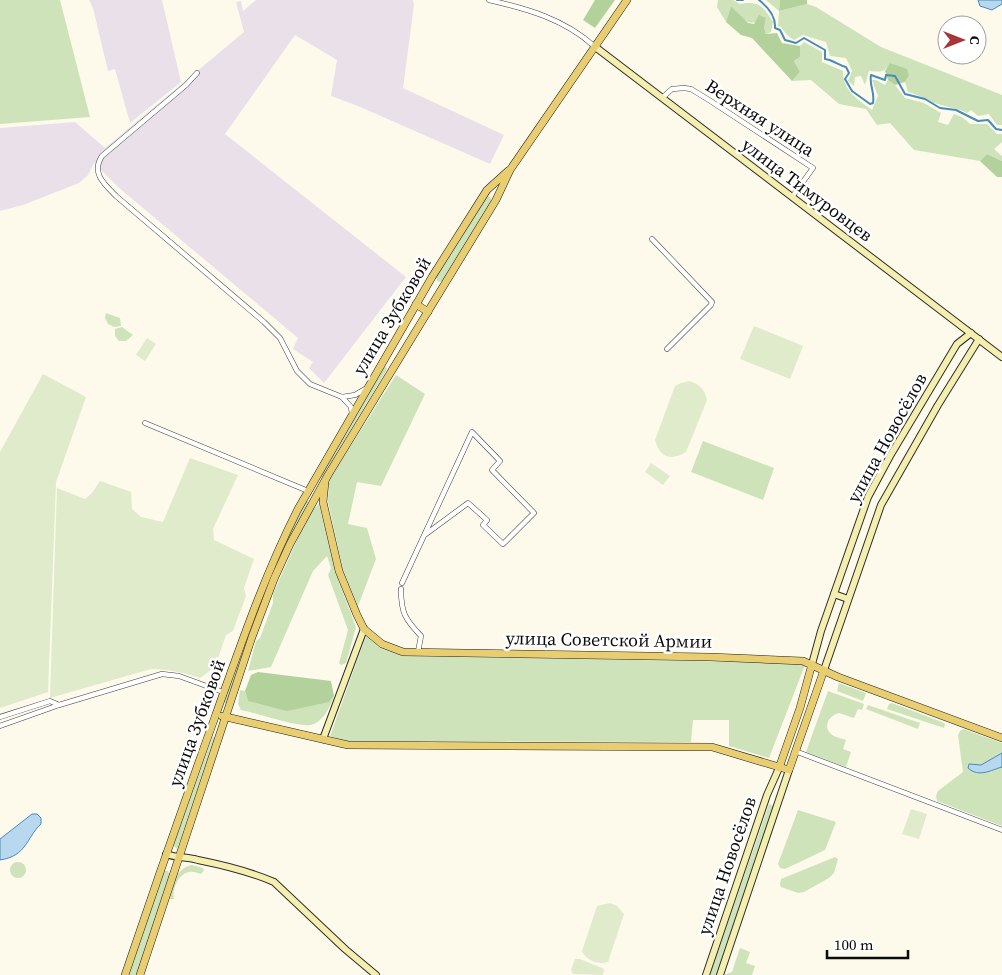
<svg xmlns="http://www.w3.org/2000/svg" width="1002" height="975" viewBox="0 0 1002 975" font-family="'Source Serif 4',serif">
<rect width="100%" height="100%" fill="#fdfaec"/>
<g fill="#e9e0e9">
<polygon points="89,0 162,0 181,82 130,123 115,69 108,71 93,8"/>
<polygon points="256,0 413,0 414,5 403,88 504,135 490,164 358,106 331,96 337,60 295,35 225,134 406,277 324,383 309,368 313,362 293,349 298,338 118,187 94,163 88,175 79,183 23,205 0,211 0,128 75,122 105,148 244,32 236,2 241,1 243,11"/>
</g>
<g fill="#cee3ba">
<polygon points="0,0 60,0 90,117 0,124"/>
<path d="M718 0H733L740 4C759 0 764 7 773 22L771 32 766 34 764 28 766 18C745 28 746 21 731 6L726 22 717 7Z"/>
<path d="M766 0H780L779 11 807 4 816 7 881 47 1002 95V125H997L989 114 978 116 971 110 967 113C957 108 951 108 941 105 930 102 920 95 908 92L905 82 909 76 891 63C883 73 882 72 869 71L865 85 861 76 855 77 854 86 848 81 852 71 846 58 830 56 826 42 803 35 794 40 787 35 781 27 778 26 779 11Z"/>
<path d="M804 42 822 52V62L843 71C843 91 857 99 872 110L878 96 872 80H876L885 85 888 80 895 85 905 98 924 103 941 113 938 122 948 125 954 114 962 117 970 124H987L997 134H1002V142L994 149 1002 156V161L987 154 980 161 914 150 890 123 877 125 866 109 839 104 811 80 792 81 800 72 794 61 800 57V46Z"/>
<polygon points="488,196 491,198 491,203 443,281 438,282 436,277"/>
<polygon points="106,313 120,318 121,326 114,327 108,324 105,318"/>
<polygon points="122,327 133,335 126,341 119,341 115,336 115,329"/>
<polygon points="385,367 387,368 386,371 322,478 321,475 381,370"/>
<polygon points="396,375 425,394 381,486 357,482 348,524 367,528 376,559 358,606 343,569 328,502 329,480"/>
<polygon points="703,441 774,468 763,500 691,472"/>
<polygon points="307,500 309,503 288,542 226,704 224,702 225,699 247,635 285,540"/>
<polygon points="319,504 335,572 356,627 346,663 341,665 339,663 348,630 328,575 331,568 327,556 313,571 271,667 248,671 256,641 260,638 273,603 273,594 309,513"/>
<polygon points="366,636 380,648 402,656 802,663 805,665 769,758 729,746 729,720 693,720 691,742 346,741 330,736"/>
<polygon points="839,683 866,693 863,701 837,691"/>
<path d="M240 690 245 691 248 701 329 702 334 696C330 707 323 723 310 725 297 727 256 713 241 710L238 704Z"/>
<path d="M828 691 864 704 862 710 858 709 854 718 839 713C830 715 823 725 830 733 833 737 841 738 846 740L843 749 851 752 846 767 806 752Z"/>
<polygon points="892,703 942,722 945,724 944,728 887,709 889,704"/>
<polygon points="868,705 920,723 918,729 866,709"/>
<polygon points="963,729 1002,743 1002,826 937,801 936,796 938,791 963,772 958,735 960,731"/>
<polygon points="213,736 215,738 177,849 174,846 174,843"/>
<polygon points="769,804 774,806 717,975 710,975"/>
<polygon points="798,810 836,822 825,850 785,869 780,868 778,864"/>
<polygon points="835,857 838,859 834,873 829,878 804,892 798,893 781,887 780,884 781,879"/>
<circle cx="18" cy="870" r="8"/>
<path d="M192 865 203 868 204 870 201 874C197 873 193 871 189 872 178 874 172 890 174 899H170C169 886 178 867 192 865Z"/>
<polygon points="163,871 168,871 170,875 137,975 127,975"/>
<polygon points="740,948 750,952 746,963 755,966 752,975 723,975 732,972"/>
</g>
<g fill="#b3d29b">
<polygon points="595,0 615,0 595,28 583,20"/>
<polygon points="780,0 807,0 807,4 779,11"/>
<polygon points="731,6 748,23 754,24 759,15 766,18 764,28 766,34 777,33 782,43 800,46 800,57 794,61 800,72 792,81 752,38 741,35 726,22"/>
<polygon points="890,63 907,69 909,76 905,82 895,85 888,80 885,71"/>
<polygon points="987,154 1002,161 1002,177 997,177 980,161"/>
<polygon points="258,672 331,681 334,696 329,702 287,711 248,701 245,691 251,675"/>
</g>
<g fill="#dfebcb">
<polygon points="754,326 803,346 790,379 740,359"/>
<polygon points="147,338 156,344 145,361 136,355"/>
<polygon points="43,374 86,397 56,482 48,692 0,708 0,452"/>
<path d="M689 381C699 383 705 390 707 400L686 452C671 461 660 458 655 440L675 386 681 383Z"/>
<path d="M190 458 238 475 213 529 214 540 254 559 244 588 246 596 233 631 226 635 215 667 200 678C184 673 169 669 151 669L50 698 57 488 85 499 92 493 100 481 131 492 132 509 141 517 163 522Z"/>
<polygon points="651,463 670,476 663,485 645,472"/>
<polygon points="911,809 927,814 919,839 902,834"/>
<path d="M610 903 617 906 624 914 608 962C598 965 587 961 582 951L597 906Z"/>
<polygon points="575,959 580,959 602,968 604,969 603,975 573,974 571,970"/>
</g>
<g fill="#b7d8ee" stroke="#478bbc">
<polygon points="978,0 1002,0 1002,4 992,10 980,6"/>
<path d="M1002 753V767C991 770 979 778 968 768L969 764 981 765Z"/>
<path d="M32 814H37L41 818V824C26 838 27 856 0 860V839Z"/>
</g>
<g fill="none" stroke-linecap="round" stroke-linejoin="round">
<g stroke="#478bbc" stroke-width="2">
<polyline points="737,0 743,0"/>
<path d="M759 0C768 7 776 16 775 28L780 30 785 40 796 43 804 38 825 50V59C833 60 838 65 846 67L849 73 845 79 852 91 870 104 873 103C875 91 869 86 871 75L885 80 886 75 895 76 905 94 925 99 940 108 956 110 978 121 988 120 996 129 1002 130"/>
</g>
<defs>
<g id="street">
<path d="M489 0C528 9 564 19 594 46"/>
<path d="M197 73 186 85 102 156C91 173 104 184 116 196L264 322 280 338 297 371 310 384 342 397 355 395 367 388"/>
<polyline points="662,98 672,89 684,88 691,89 709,100 813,168 792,197"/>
<polyline points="652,239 712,302 711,305 667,349"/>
<polyline points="342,397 351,407 352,414"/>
<polyline points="145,423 308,491"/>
<polyline points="402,583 472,432 500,461 492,470 534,513 503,544 483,525 487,520 468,503 426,534"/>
<path d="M401 589C401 613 405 619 421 636L418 652"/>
<polyline points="0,717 50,701 59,705"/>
<polyline points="0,726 59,705 162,674 179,676 223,692"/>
<polyline points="795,751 1002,830"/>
</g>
<g id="secondary">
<polyline points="594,46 1002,357"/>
<polyline points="834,594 848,599"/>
<polyline points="812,664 821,631 868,497 890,456 957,344 971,333"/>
<polyline points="824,670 881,505 938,405 979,339"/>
<polyline points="323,739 364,629"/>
<path d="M166 854C177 858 187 857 198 860 223 865 251 872 274 882L345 949 376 975"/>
<polyline points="706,975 767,795 779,768"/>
<polyline points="720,975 789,770"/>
</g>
<g id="primary">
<polyline points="416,304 428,312"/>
<polyline points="325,482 323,502 339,571 357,615 364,629 382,644 403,652 710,657 803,661 838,677 1002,738"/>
<polyline points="222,716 348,745 712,747 789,770 824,670"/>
<polyline points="779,768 800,708 812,664"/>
<path d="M125 975C154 889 184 803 215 717 240 647 264 576 298 509L432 277 487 190 508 171"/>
<polyline points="140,975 252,637 274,579 290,544 328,475 496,200 510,170 627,0"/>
</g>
</defs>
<use href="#street" stroke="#3e3e3e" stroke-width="5.5"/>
<use href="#secondary" stroke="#2d2d2d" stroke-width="8"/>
<use href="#primary" stroke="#1c1c1c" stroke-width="8"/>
<use href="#street" stroke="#fff" stroke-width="4.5"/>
<use href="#secondary" stroke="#f5efaf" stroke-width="6"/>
<use href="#primary" stroke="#e8cd71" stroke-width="7"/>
</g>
<g text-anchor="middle" stroke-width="5" stroke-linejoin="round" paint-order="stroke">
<g font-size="18" fill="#0b0b0b" stroke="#fff">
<text transform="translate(760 118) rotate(33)" y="6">Верхняя улица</text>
<text transform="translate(807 190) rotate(37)" y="6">улица Тимуровцев</text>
<text transform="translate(392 316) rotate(-59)" y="6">улица Зубковой</text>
<text transform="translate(887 438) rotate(-61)" y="6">улица Новосёлов</text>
<text transform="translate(609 640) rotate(1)" y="6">улица Советской Армии</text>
<text transform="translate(197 723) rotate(-70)" y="6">улица Зубковой</text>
<text transform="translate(727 866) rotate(-71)" y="6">улица Новосёлов</text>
</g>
</g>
<g transform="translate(962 40) rotate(90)"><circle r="24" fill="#ffffff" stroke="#9d9d9d"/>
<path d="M0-4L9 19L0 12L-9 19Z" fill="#aa3538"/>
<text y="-8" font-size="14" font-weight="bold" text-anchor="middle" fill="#0b0b0b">С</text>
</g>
<path d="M827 950v8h81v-8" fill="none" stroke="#0b0b0b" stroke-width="2.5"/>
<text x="834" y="950" font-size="15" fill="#0b0b0b" stroke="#ffffff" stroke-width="4" paint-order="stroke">100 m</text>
</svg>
